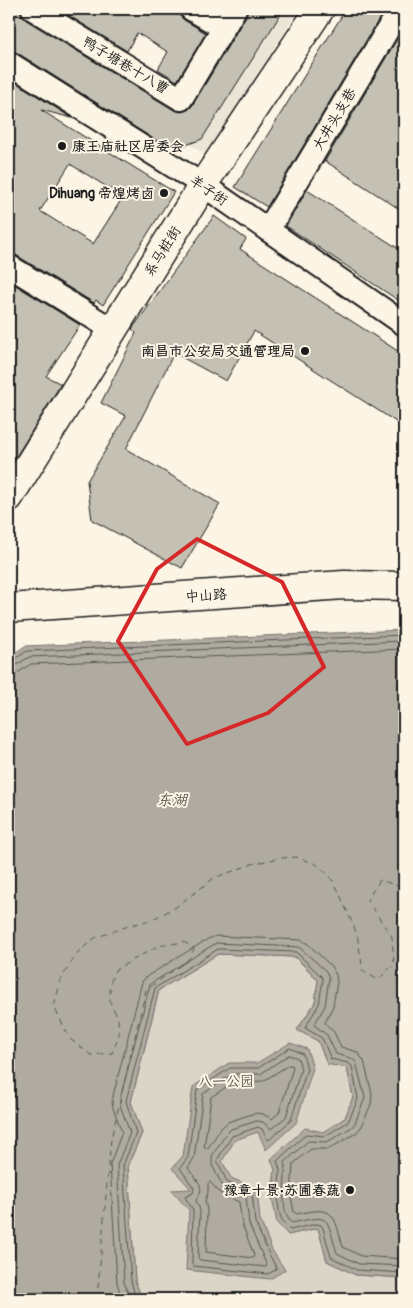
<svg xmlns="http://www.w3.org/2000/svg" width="413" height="1308" viewBox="0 0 413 1308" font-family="Pangolin,'LXGW WenKai TC',sans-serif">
<rect width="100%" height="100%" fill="#fcf5e5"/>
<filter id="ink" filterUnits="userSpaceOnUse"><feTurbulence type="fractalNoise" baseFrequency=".02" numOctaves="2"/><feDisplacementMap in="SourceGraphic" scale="10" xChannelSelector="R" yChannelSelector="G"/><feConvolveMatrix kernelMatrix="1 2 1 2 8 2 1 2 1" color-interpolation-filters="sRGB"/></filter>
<g filter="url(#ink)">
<polygon fill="#ebe5d6" points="237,9 299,9 207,155 17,42 35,13 181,102"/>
<polygon fill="#dbd5c8" stroke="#7c7872" points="218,954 295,957 318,980 315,1003 297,1030 318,1041 327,1064 347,1068 353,1097 345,1118 323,1132 275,1170 272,1197 288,1235 318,1228 327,1261 356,1275 404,1278 404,1299 142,1299 135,1281 128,1165 142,1133 131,1102 159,990"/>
<g fill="#b0aba1" stroke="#75726c">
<polygon points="404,630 404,1278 356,1275 327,1261 318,1228 288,1235 277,1223 272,1197 275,1170 271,1159 305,1128 323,1132 345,1118 353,1097 347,1068 327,1064 318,1041 297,1030 315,1003 318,980 296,957 218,954 159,990 131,1102 142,1133 128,1165 135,1281 142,1299 9,1299 9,657 25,646"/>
<polygon points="290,1043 307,1049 313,1068 296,1123 266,1150 258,1132 235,1140 222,1161 231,1178 257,1189 260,1220 272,1250 285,1270 270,1279 186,1270 189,1210 171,1190 191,1189 172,1168 183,1156 193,1087 229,1063 257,1063"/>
</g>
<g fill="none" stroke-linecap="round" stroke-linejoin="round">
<g stroke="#575551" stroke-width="1">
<polyline points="9,661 13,660 27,651 404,635"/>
<polyline points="9,667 15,666 29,657 404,641"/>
<polyline points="9,674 19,672 31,664 404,649"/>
<polygon points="290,1048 303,1054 307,1069 291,1120 269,1140 267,1139 262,1129 258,1127 232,1136 217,1160 227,1182 252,1193 255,1222 268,1252 277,1269 268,1274 193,1266 192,1263 193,1210 185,1197 193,1193 194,1188 180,1168 188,1157 197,1090 230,1068 258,1068"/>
<path d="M289 1055 298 1058 301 1069 286 1117 271 1129 263 1122 257 1121 231 1129 226 1134 212 1156V1165L222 1185 246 1197 249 1224 267 1266 265 1267 200 1260 198 1258 200 1210 196 1200C207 1185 196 1181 188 1168L194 1158 203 1094 232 1074H260Z"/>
<polygon points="289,1065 292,1065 293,1068 279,1113 272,1119 263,1114 255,1113 228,1122 221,1128 208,1148 204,1148 211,1097 234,1082 263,1081"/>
<polygon points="210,1182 220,1193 239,1202 242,1224 254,1255 253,1258 206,1252 207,1210 205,1200 208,1193 208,1184"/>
<path d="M122 1299 117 1283 110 1164 122 1132 113 1108 112 1100 141 986 143 980 149 975 208 939 216 936 301 940 308 944 331 966 336 975 337 982 333 1006 325 1023 334 1032 341 1047 357 1052 364 1061 372 1094 371 1104 362 1126 356 1133 329 1149H311L293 1164 291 1196 294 1212 297 1214C336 1205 333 1214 343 1247L361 1256 404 1259"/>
<path d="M130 1299 124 1282 117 1165 130 1133 120 1105V1099L150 984 216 943 299 947 326 971 329 978 325 1006 314 1025 327 1035 336 1054 351 1058 356 1062 365 1098 355 1123 352 1127 327 1142 308 1141 285 1162C287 1178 278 1212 292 1223 333 1214 325 1216 337 1253L359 1264 404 1266"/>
<path d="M136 1299 131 1281 123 1165 136 1133 126 1101 155 988 218 949 296 952 321 976 323 979 319 1004 305 1028 322 1038 331 1059 348 1063 352 1066 358 1099 348 1122 325 1136 306 1134 277 1161C278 1164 280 1168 280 1172 279 1192 273 1216 290 1230L316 1224 321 1225 323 1228 331 1257 357 1270 404 1273"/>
</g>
<g stroke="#575551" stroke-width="1" stroke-dasharray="6 5" stroke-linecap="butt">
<polyline points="404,763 403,765 402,805 404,809"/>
<polyline points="97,1299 111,1139 146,990 189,959 194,949 184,942 158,946 115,970 110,984 110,1002 118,1018 119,1035 112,1053 91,1055 70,1039 54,1007 61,979 78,952 95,938 131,925 151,920 176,907 214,878 252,864 280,858 296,857 316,864 329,875 338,890 357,934 363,971 378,980 394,964 392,937 367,900 380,880 404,888"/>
</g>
</g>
<g fill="#c4c0b3" stroke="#1c1c1c" fill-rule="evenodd">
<polygon points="9,9 20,9 22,16 26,20 174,110 181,112 188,110 192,106 246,16 248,9 284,9 202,139 178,148 160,143 16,52 9,50"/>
<polygon points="58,9 178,9 179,15 184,20 206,33 177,81 158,69 168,52 137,33 127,51"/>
<polygon points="346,9 385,9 267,207 235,187"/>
<polygon points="404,27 404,212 325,161"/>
<path d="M9 78 72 118 41 110 174 192 103 305 96 300 94 303 16 255 9 253ZM70 164 123 197 93 244 40 211Z"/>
<polygon points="307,190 404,252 404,304 286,226"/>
<polygon points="214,216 246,239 240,249 404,355 404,427 254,331 226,381 174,353 126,449 220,504 182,568 92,520 87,481 126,416 101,403 136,333 132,329"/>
<polygon points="9,281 80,325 46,376 61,384 9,468"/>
</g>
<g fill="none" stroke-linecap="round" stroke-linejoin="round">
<defs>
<g id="minor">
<polyline points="33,9 181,99 235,9"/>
<polyline points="191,9 217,24 226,24"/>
<polyline points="9,63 203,185 404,324"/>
<polyline points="268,230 400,9"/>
<polyline points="9,266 113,330"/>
</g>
<g id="major">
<polyline points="9,497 208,177 320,9"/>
<polyline points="9,608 344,585 404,586"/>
</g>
</defs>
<use href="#minor" stroke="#1c1c1c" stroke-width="26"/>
<use href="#major" stroke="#1c1c1c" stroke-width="31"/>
<use href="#minor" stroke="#fcf5e5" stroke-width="22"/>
<use href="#major" stroke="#fcf5e5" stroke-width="28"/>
</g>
</g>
<path fill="none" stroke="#d62828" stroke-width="4" stroke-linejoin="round" d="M197 539 282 582 324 667 268 713 187 744 118 641 157 569Z"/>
<g fill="#1c1c1c" stroke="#fcf5e5" stroke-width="2">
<circle cx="62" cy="146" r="5"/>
<circle cx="164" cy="193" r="5"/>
<circle cx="305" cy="351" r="5"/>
<circle cx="350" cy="1190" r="5"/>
</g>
<g text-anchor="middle" stroke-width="4" stroke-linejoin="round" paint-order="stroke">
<g font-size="14" fill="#1c1c1c" stroke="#fcf5e5">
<text transform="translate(126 65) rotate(31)" y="5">鸭子塘巷十八曹</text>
<text transform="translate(334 119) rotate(-59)" y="5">大井头支巷</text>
<text transform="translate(209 190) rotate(34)" y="5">羊子街</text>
<text transform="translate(162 251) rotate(-58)" y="5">系马桩街</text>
<text transform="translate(206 595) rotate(-4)" y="5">中山路</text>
</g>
<g font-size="14" font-weight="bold" fill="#1c1c1c" stroke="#fcf5e5" text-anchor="end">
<text x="72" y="151" text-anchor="start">康王庙社区居委会</text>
<text x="154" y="198">Dihuang 帝煌烤卤</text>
<text x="295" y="356">南昌市公安局交通管理局</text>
<text x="340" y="1195">豫章十景·苏圃春蔬</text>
</g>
<g font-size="14" fill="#555450" stroke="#fcf5e5">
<text x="226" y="1086">八一公园</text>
</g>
<g font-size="15" font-style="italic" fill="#575551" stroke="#fcf5e5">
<text x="172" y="805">东湖</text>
</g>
</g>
<rect width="413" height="1308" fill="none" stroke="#fcf5e5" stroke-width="30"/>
<rect x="15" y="15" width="383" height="1278" fill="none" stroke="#1c1c1c" stroke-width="2" filter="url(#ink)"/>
</svg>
